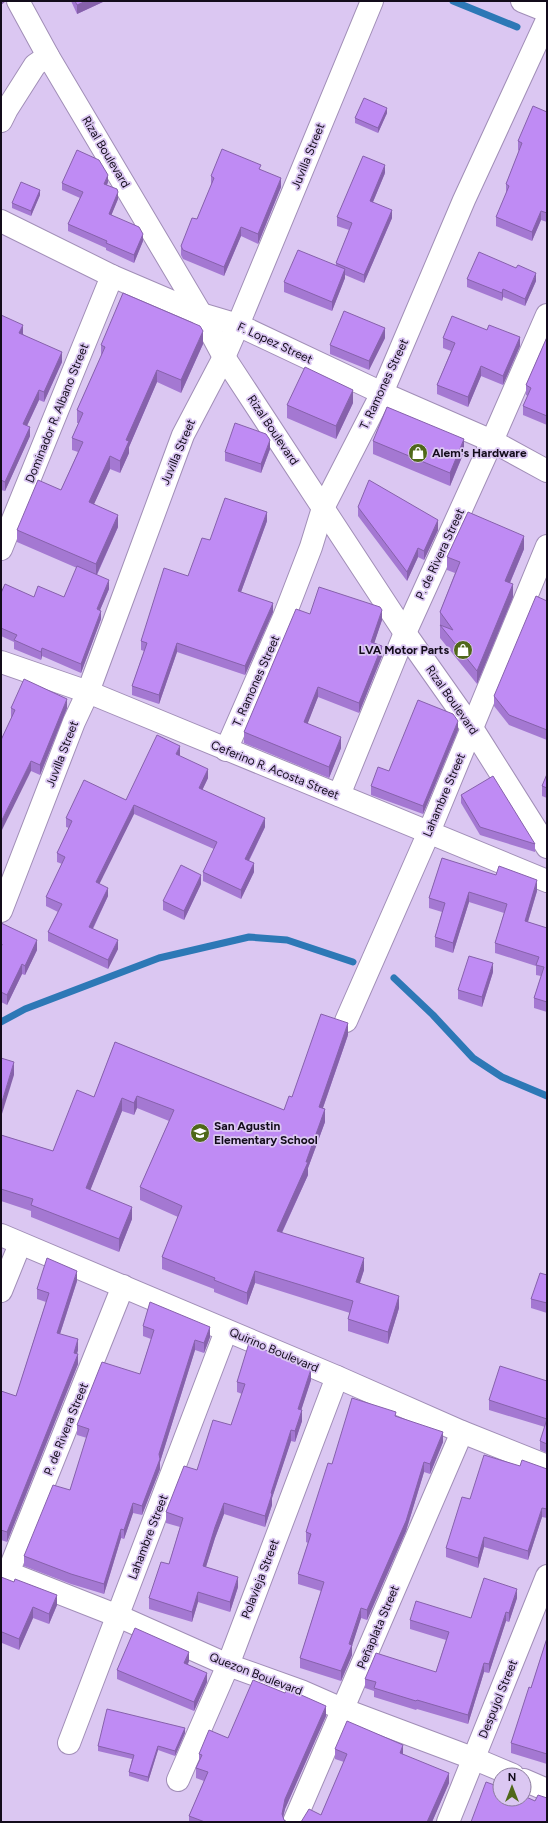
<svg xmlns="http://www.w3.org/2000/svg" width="548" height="1823" viewBox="0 0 548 1823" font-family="Figtree,sans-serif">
<rect width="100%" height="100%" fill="#dbc7f2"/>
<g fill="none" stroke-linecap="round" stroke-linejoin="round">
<g stroke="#2d78b6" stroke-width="7">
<polyline points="453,1 517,27"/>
<polyline points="394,978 433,1015 473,1058 502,1077 547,1096"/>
<polyline points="1,1022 25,1009 159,958 249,937 287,940 353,962"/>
</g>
<defs>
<g id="street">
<polyline points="1,121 7,109 35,65 48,56"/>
<polyline points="1,221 112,276 201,314 238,325 382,393 492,441 547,471"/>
<polyline points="1,549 112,276"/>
<polyline points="1,662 88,692 547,881"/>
<polyline points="226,750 284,617 311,547 323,508 382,393 464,200 547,20"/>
<polyline points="339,795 405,633 492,441 547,315"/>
<polyline points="1,911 74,722 88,692 183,435 224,357 238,325 372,1"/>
<polyline points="346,1021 429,832 547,546"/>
<polyline points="1,1235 337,1377 462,1432 547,1466"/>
<polyline points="1,1291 20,1244"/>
<polyline points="8,1573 123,1286"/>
<polyline points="69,1743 226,1331"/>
<polyline points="178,1780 228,1665 337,1377"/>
<polyline points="294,1822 462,1432"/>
<polyline points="448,1822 547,1576"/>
</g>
<g id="secondary">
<polyline points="18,1 48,56 201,314 224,357 405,633 472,728 547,847"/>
<polyline points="1,1570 118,1616 228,1665 301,1691 342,1709 475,1759 513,1775"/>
<polyline points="524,1780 547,1790"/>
</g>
<polyline id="highway" points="522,1 547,11"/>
</defs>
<use href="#street" stroke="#a18eb7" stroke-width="24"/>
<use href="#secondary" stroke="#a18eb7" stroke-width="24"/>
<use href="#highway" stroke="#a18eb7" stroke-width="24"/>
<use href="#street" stroke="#fff" stroke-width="22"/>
<use href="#secondary" stroke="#fff" stroke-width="22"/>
<use href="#highway" stroke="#fff" stroke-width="22"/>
</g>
<g fill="#a478d2">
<polygon points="71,1 105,1 77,14"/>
<polygon points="547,112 547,222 541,220 532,241 496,226 496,217 506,194 506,184 519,151 518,150 518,141"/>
<polygon points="387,113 378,133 355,123 355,118"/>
<polygon points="261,170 281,187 258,244 241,236 224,276 183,259 181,255 181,246 197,219 211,186 211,176"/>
<polygon points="385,173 373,202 392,218 364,283 345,275 345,278 332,311 284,292 284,282 336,265 336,263 349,230 337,226 337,217"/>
<polygon points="108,182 107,185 118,199 111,215 143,241 134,263 106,250 106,248 68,231 68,224 80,198 62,190 62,183"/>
<polygon points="40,195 31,216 12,208 12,203"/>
<polygon points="467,279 536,281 525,306 503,297 502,301 467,287"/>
<polygon points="1,315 23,334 62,362 44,402 39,400 27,426 30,436 5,491 1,490"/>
<polygon points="487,330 520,346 503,385 481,376 468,407 437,394 437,385 451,351 443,348 443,338"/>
<polygon points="547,337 547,425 523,415 523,406 528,396 526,395 526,385"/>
<polygon points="385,338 369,370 330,354 330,345"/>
<polygon points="203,344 181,393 157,382 129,447 129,453 120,473 110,469 94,504 118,527 97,575 109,589 100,610 101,619 81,673 42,656 41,660 14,649 14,642 1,636 1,593 34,597 64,597 77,568 17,542 17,530 61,490 78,452 72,450 72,438 79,423 77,423 77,410 101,357 101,345"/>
<polygon points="353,403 336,439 287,418 287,405"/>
<polygon points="373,441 464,452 450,486 373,454"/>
<polygon points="270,449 261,473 225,461 225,452"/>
<polygon points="358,507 438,530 424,560 418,557 407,581 358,516"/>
<polygon points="267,521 241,592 273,612 245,675 177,652 159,704 132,695 132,686 144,651 141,650 141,641 188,576 210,540"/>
<polygon points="524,549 510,583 513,597 477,684 440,638 440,612 455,573 447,570 447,557"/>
<polygon points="547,601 547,740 509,725 494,706 494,696"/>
<polygon points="310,614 382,620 374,643 382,656 359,713 318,697 307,724 341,748 329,778 244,743 244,732"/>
<polygon points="11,708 67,708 40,775 31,771 11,718"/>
<polygon points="458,730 423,814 371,795 371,786 389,771"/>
<polygon points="180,755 179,756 208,778 202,790 265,827 249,861 254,872 241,899 203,881 203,872 214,849 134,814 99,883 108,896 93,929 118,949 108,969 48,941 48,932 58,912 46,906 46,897 62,864 57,862 57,853 69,828 66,827 66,818 126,800"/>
<polygon points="547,774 547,798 542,796 542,786"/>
<polygon points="461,795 535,844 535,852 480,835 461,803"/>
<polygon points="442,858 537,891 528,922 547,928 547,1012 534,1008 534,998 541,976 536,975 536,966 495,953 495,943 504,913 469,902 453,953 435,947 435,937 442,912 429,908 429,898"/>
<polygon points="201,884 184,920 163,910 163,901"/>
<polygon points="1,923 37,950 25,975 22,974 7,1005 1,1002"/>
<polygon points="493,972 482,1007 458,999 458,990"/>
<polygon points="348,1035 323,1108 325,1122 308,1168 308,1175 282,1233 364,1270 360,1283 399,1308 388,1344 348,1331 348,1319 350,1313 255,1283 247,1305 214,1292 214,1289 162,1269 162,1257 178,1217 140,1200 140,1187 169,1121 137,1108 134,1115 122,1111 90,1190 132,1219 119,1252 31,1217 31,1211 1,1201 1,1135 53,1151 94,1097 115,1042 284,1110 292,1097"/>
<polygon points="547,1275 547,1313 531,1308 531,1299"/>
<polygon points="77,1281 60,1334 78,1350 77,1354 78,1364 7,1542 1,1540 1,1391 16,1396 46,1302 37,1299 37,1289"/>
<polygon points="143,1326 210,1337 204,1353 195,1350 160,1462 160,1469 142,1515 133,1513 124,1539 121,1538 104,1594 71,1584 24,1566 24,1556 70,1490 87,1438 77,1435 77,1425 140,1374 151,1339 143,1336"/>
<polygon points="311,1380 301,1410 302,1421 295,1442 291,1441 272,1498 272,1505 265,1527 224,1514 215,1538 206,1567 238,1587 230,1612 198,1602 192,1622 149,1609 149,1598 169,1564 180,1527 166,1523 166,1512 197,1470 231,1425 242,1394 237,1392 237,1382"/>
<polygon points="547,1381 547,1453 540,1450 540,1441 545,1427 489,1410 489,1400"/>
<polygon points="396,1417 443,1442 430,1474 424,1472 406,1531 367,1620 361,1618 352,1645 352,1655 341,1681 300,1668 300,1658 321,1591 298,1584 298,1574 308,1543 306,1542 306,1532 332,1464"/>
<polygon points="520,1466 547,1469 547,1518 542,1517 528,1560 484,1547 478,1568 446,1557 446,1548 470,1499"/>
<polygon points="1,1577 57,1605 49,1624 33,1618 19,1650 2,1643 1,1645"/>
<polygon points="517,1598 509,1622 506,1621 489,1673 484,1672 468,1724 417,1709 416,1710 374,1697 374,1691 365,1688 365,1679 436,1672 446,1640 410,1629 410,1620 471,1618"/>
<polygon points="547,1638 547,1764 511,1753 511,1743 531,1688"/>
<polygon points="189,1661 188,1664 207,1682 194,1711 117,1679 117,1670"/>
<polygon points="326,1716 285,1809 283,1817 284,1820 287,1822 189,1822 189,1816 204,1781 196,1778 196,1768 199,1762 199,1754 228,1738"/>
<polygon points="185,1733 175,1756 158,1750 148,1782 129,1776 129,1772 132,1759 98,1751 98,1746"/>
<polygon points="335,1749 403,1754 449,1783 432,1822 301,1822 321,1815 344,1762 335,1759"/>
</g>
<g fill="#8661ab">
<polygon points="1,1 6,1 1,5"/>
<polygon points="86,1 105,1 77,14 77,5"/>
<polygon points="387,108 387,113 378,133 378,128"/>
<polygon points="385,165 385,173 370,209 370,201"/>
<polygon points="108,175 108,182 104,191 104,184"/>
<polygon points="281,178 281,187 258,244 258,234"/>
<polygon points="40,190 40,195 31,216 31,211"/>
<polygon points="118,192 118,199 109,221 109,214"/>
<polygon points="392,210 392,218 364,283 364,275"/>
<polygon points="541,211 541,220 532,241 532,232"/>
<polygon points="241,227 241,236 224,276 224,267"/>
<polygon points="143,234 143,241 134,263 134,255"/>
<polygon points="345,269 345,278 332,311 332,302"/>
<polygon points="536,273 536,281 525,306 525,299"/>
<polygon points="503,289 503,297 502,301 502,293"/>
<polygon points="23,325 23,335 19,333"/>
<polygon points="385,328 385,338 369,370 369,361"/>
<polygon points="203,331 203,344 181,393 181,380"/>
<polygon points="520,337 520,346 503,385 503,376"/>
<polygon points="62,352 62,362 44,402 44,392"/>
<polygon points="481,366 481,376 468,407 468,397"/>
<polygon points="157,370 157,382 129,447 129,453 120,473 120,461 126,440"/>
<polygon points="39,390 39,400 23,434 23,424"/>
<polygon points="353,390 353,403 336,439 336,426"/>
<polygon points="30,427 30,436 5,491 5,482"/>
<polygon points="464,439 464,452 450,486 450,473"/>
<polygon points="270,440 270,449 261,473 261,464"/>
<polygon points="110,456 110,469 89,515 89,502"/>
<polygon points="267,512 267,521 238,600 238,591"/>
<polygon points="118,515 118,527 96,576 96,564"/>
<polygon points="438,520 438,530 424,560 424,551"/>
<polygon points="524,536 524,549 505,594 505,581"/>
<polygon points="418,548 418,557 407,581 407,572"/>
<polygon points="109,580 109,589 97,617 97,609"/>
<polygon points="513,584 513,597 477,684 477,671"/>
<polygon points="273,603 273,612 245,675 245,666"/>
<polygon points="382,610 382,620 371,653 371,642"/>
<polygon points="101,611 101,619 81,673 81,664"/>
<polygon points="177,643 177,652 159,704 159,695"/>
<polygon points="382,646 382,656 359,713 359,703"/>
<polygon points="42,648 42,656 41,660 41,652"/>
<polygon points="318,687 318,697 304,733 304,722"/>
<polygon points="67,699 67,708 40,775 40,765"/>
<polygon points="458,721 458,730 423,814 423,806"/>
<polygon points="341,737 341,748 329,778 329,767"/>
<polygon points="180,746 180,755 176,763 176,754"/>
<polygon points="31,761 31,771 1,832 1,822"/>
<polygon points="208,769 208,778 199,797 199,788"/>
<polygon points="134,805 134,814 96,891 96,882"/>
<polygon points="265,818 265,827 245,868 245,859"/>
<polygon points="254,863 254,872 241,899 241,890"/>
<polygon points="2,864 2,873 1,876 1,867"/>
<polygon points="201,875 201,884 184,920 184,911"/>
<polygon points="537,880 537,891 525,931 525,921"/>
<polygon points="108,888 108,896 89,936 89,927"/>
<polygon points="469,892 469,902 453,953 453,943"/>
<polygon points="37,940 37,950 25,975 25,966"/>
<polygon points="118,940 118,949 108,969 108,960"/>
<polygon points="493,963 493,972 482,1007 482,997"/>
<polygon points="22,964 22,974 7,1005 7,995"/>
<polygon points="348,1023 348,1035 319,1119 319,1107"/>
<polygon points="14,1062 14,1075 1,1117 1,1105"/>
<polygon points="137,1096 137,1108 134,1115 134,1103"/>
<polygon points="122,1098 122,1111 86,1201 86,1188"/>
<polygon points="325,1109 325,1122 308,1168 308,1175 277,1243 277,1231 306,1162"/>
<polygon points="132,1207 132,1219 119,1252 119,1239"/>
<polygon points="364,1258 364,1270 356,1294 356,1282"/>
<polygon points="77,1271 77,1281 57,1343 57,1333"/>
<polygon points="255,1271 255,1283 247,1305 247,1293"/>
<polygon points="399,1296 399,1308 388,1344 388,1332"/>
<polygon points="210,1327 210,1337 204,1353 204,1343"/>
<polygon points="78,1339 78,1350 74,1363 74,1353"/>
<polygon points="195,1340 195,1350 160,1462 160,1469 142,1515 142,1506 159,1454"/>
<polygon points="78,1354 78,1364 7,1542 7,1532"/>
<polygon points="311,1369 311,1380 298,1420 298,1409"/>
<polygon points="302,1410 302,1421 295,1442 295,1431"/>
<polygon points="291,1430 291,1441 272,1498 272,1505 265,1527 265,1516 271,1493"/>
<polygon points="443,1432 443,1442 430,1474 430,1464"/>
<polygon points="424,1462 424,1472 406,1531 367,1620 367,1610"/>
<polygon points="133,1503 133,1513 124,1539 124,1530"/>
<polygon points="224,1503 224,1514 215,1538 203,1576 203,1566 215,1527"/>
<polygon points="542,1508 542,1517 528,1560 528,1551"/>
<polygon points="121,1529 121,1538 104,1594 104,1584"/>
<polygon points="484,1537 484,1547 478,1568 478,1558"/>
<polygon points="238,1577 238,1587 230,1612 230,1602"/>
<polygon points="517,1589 517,1598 509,1622 509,1613"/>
<polygon points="198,1592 198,1602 192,1622 192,1612"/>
<polygon points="57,1595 57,1605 49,1624 49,1614"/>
<polygon points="33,1607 33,1618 19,1650 19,1639"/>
<polygon points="361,1608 361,1618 352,1646 352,1645 352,1655 341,1681 341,1671"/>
<polygon points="506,1612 506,1621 489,1673 489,1664"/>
<polygon points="2,1632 2,1643 1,1645 1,1634"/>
<polygon points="189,1652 189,1661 184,1672 184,1663"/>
<polygon points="484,1663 484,1672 468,1724 468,1715"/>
<polygon points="207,1673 207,1682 194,1711 194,1702"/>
<polygon points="326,1706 326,1716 285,1809 282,1822 282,1814 285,1799"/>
<polygon points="185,1728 185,1733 175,1756 175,1751"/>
<polygon points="403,1745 403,1755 400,1753"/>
<polygon points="158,1746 158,1750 148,1782 148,1777"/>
<polygon points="449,1773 449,1783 432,1822 427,1822"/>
</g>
<g fill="#bf8bf4" stroke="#8661ab">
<polygon points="75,1 86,1 77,5"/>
<polygon points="364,98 387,108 378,128 355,118"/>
<polygon points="533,106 547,112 547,213 541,211 532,232 496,217 509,186 506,184 522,143 518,141"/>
<polygon points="222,149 261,165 259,169 281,178 258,234 241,227 224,267 183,250 181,246 192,218 197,219 214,178 211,176"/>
<polygon points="77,150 99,160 108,175 104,184 117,189 118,192 109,214 139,227 143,234 134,255 106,243 107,241 68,224 83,192 62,183"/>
<polygon points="363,156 385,165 370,201 392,210 364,275 336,263 352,223 337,217"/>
<polygon points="21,182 40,190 31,211 12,203"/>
<polygon points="298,250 345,269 332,302 284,282"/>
<polygon points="479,252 516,268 518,265 536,273 525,299 503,289 502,293 467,279"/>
<polygon points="123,293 200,326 203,331 181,380 157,370 126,440 129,441 120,461 110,456 89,502 118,515 96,564 17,530 38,480 61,490 83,442 72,438 83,413 77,410 105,347 101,345"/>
<polygon points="344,311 385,328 369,361 330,345"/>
<polygon points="1,315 23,325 19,333 62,352 44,392 39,390 23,424 30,427 5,482 1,480"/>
<polygon points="452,316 487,330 489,325 520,337 503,376 481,366 468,397 437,385 455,343 443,338"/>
<polygon points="547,337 547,416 523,406 531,388 526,385"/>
<polygon points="305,367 353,390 336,426 287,405"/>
<polygon points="387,407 464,439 450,473 373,441"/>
<polygon points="235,423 266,434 270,440 261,464 225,452"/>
<polygon points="369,480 438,520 424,551 418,548 407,572 358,507"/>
<polygon points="225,498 267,512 238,591 273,603 245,666 177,643 159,695 132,686 147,643 141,641 164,568 188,576 202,538 210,540"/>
<polygon points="468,512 524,536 505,581 513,584 477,671 440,625 453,630 440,612 460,562 447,557"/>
<polygon points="77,566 109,580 97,609 101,611 81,664 42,648 41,652 14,640 17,635 1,628 1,593 5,584 34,597 38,586 64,597"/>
<polygon points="319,587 380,607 382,610 371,642 382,646 359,703 318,687 304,722 341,737 329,767 244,732 296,609 310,614"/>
<polygon points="536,596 547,601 547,730 509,715 494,696"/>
<polygon points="24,679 67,699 40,765 31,761 1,822 1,740 15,710 11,708"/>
<polygon points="418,700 453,714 458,721 423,806 371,786 378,767 389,771"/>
<polygon points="157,735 180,746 176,754 208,769 199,788 265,818 245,859 254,863 241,890 203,872 217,842 134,805 96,882 108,888 89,927 118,940 108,960 48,932 62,904 46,897 65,857 57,853 72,821 66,818 84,780 126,800"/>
<polygon points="547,774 547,788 542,786"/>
<polygon points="493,776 535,844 480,827 461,795"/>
<polygon points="442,858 496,875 499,866 537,880 525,921 547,928 547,1002 534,998 544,967 536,965 539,957 495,943 507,904 469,892 453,943 435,937 445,903 429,898"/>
<polygon points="181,865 201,875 184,911 163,901"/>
<polygon points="1,923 37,940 25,966 22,964 7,995 1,992 1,948 2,944 1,946"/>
<polygon points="469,956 493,963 482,997 458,990"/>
<polygon points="321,1014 348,1023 319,1107 325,1109 306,1162 308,1162 277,1231 364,1258 356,1282 399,1296 388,1332 348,1319 353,1301 255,1271 247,1293 214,1280 215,1278 162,1257 182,1206 140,1187 174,1110 137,1096 134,1103 122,1098 86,1188 132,1207 119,1239 31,1205 33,1199 1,1189 1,1135 53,1151 77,1090 94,1097 115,1042 284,1110 289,1096 292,1097"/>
<polygon points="1,1058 14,1062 1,1105"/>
<polygon points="47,1258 77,1271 57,1333 78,1339 74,1353 78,1354 7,1532 1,1530 1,1391 16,1396 49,1293 37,1289"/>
<polygon points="540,1273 547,1275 547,1303 531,1299"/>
<polygon points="150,1302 210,1327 204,1343 195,1340 159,1454 160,1459 142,1506 133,1503 124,1530 121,1529 104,1584 71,1574 24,1556 53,1485 70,1490 89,1429 77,1425 102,1362 140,1374 154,1330 143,1326"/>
<polygon points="249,1343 311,1369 298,1409 302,1410 295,1431 291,1430 271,1493 272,1494 265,1516 224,1503 215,1527 203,1566 238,1577 230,1602 198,1592 192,1612 149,1598 161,1562 169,1564 183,1518 166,1512 184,1466 197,1470 213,1420 231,1425 245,1384 237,1382"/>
<polygon points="500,1366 547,1381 547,1419 489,1400"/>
<polygon points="352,1398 396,1412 395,1416 443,1432 430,1464 424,1462 406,1521 367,1610 361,1608 349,1644 352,1645 341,1671 300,1658 324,1582 298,1574 311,1534 306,1532 328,1463 332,1464"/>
<polygon points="547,1419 547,1444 540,1441"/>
<polygon points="484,1455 520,1466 522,1460 547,1469 547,1509 542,1508 528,1551 484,1537 478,1558 446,1548 462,1497 470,1499"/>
<polygon points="1,1577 14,1582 15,1579 57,1595 49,1614 33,1607 19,1639 2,1632 1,1634"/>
<polygon points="484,1578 517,1589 509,1613 506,1612 489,1664 484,1663 468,1715 417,1700 416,1701 374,1688 376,1682 365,1679 376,1653 436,1672 449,1632 410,1620 416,1601 471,1618"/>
<polygon points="135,1628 189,1652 184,1663 207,1673 194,1702 117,1670"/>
<polygon points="547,1638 547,1754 511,1743 529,1687 531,1688"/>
<polygon points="253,1680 285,1693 287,1689 290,1690 326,1706 285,1799 282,1814 284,1820 287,1822 205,1822 189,1816 208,1772 196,1768 202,1755 199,1754 209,1730 228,1738"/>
<polygon points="107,1709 185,1728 175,1751 158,1746 148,1777 129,1772 134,1755 98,1746"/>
<polygon points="347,1721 403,1745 400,1753 449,1773 427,1822 301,1822 309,1809 321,1815 347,1754 335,1749"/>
<polygon points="486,1782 500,1787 500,1799 524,1799 524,1796 535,1801 538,1795 547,1798 547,1822 471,1822"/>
</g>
<defs>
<symbol id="shop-disc" viewBox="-11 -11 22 22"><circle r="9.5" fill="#4f6819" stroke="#dbc7f2"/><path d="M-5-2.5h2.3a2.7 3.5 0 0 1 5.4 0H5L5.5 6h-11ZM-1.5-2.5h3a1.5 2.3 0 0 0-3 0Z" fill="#fff"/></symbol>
<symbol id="school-disc" viewBox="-11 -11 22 22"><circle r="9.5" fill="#4f6819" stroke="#dbc7f2"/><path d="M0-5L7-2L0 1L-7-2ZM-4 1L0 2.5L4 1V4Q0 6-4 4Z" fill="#fff"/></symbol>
</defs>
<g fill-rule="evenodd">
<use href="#shop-disc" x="407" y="442" width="22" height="22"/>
<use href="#shop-disc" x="452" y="639" width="22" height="22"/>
<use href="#school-disc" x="189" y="1122" width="22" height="22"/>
</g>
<g text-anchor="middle" stroke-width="3.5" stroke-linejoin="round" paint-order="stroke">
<g font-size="12" fill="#130c1b" stroke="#dbc7f2">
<text transform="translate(106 152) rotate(59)" y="4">Rizal Boulevard</text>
<text transform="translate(308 156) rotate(-68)" y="4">Juvilla Street</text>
<text transform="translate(275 343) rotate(25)" y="4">F. Lopez Street</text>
<text transform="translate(384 384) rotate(-65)" y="4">T. Ramones Street</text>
<text transform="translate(57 413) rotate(-68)" y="4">Dominador R. Albano Street</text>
<text transform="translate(273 430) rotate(56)" y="4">Rizal Boulevard</text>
<text transform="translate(178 452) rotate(-67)" y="4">Juvilla Street</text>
<text transform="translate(440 554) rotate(-65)" y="4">P. de Rivera Street</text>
<text transform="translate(256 681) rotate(-66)" y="4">T. Ramones Street</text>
<text transform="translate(452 700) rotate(55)" y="4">Rizal Boulevard</text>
<text transform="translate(62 754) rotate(-69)" y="4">Juvilla Street</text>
<text transform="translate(275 770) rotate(22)" y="4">Ceferino R. Acosta Street</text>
<text transform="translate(444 795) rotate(-67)" y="4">Lahambre Street</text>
<text transform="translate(274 1350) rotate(23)" y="4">Quirino Boulevard</text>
<text transform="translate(66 1429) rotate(-68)" y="4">P. de Rivera Street</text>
<text transform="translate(148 1537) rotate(-69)" y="4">Lahambre Street</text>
<text transform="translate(260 1579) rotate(-69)" y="4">Polavieja Street</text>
<text transform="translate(378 1627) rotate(-67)" y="4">Peñaplata Street</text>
<text transform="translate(256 1674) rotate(21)" y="4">Quezon Boulevard</text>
<text transform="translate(498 1699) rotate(-68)" y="4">Despujol Street</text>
</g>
<g font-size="12" font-weight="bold" fill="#130c1b" stroke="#dbc7f2" text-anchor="start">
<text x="432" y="457">Alem's Hardware</text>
<text x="449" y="654" text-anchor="end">LVA Motor Parts</text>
<text x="214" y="1130">San Agustin<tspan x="214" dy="14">Elementary School</tspan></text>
</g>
</g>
<rect width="548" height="1823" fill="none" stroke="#130c1b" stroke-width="4"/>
<g transform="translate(512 1787)"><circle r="19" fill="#dbc7f2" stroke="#8b7c9c"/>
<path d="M0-3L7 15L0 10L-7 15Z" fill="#4f6819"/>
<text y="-6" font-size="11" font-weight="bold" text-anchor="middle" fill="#130c1b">N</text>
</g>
</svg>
